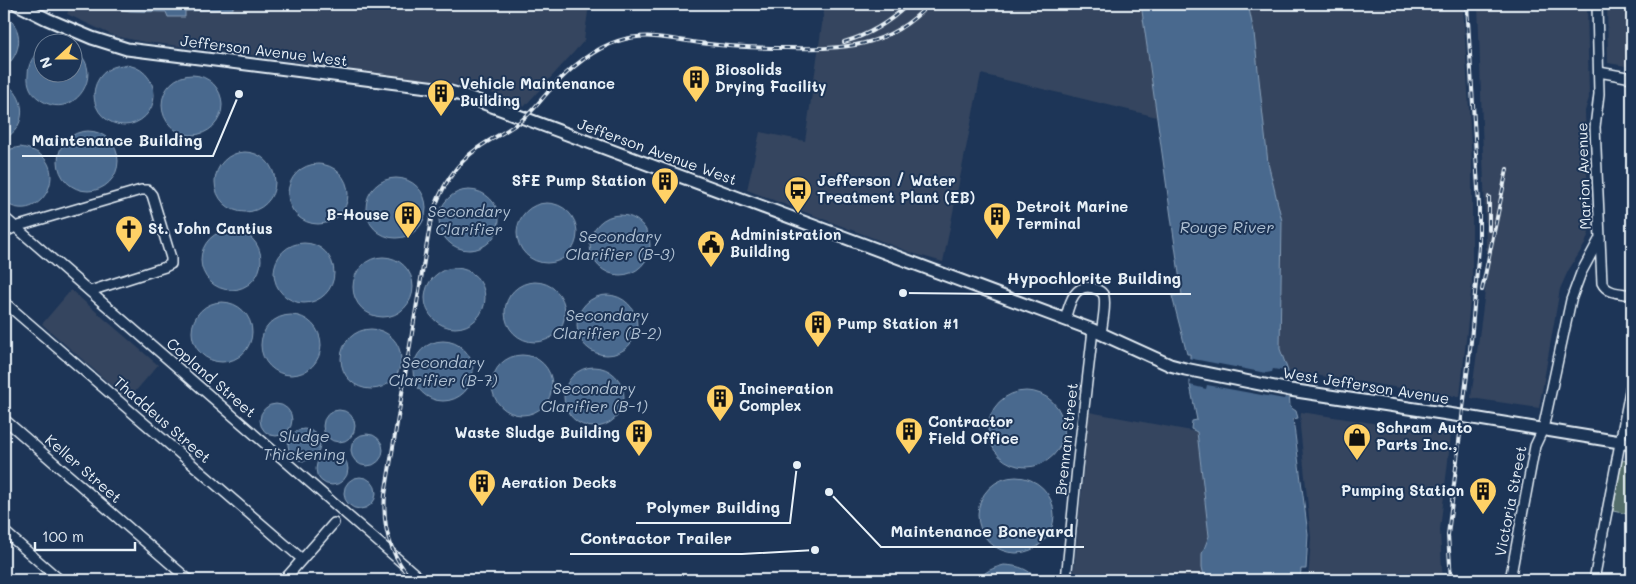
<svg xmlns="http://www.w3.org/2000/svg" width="1636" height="584" viewBox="0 0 1636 584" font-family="Mali,sans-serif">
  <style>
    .built { fill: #34455f }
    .green { fill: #526d6b; stroke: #9dafb2 }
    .water { fill: #48698e; stroke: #889fb8 }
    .pier { fill: #1d3557 }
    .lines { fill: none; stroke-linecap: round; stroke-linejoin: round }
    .minor-casing { stroke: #e8f1f8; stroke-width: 12 }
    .major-casing { stroke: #e8f1f8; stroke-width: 15 }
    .minor { stroke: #1d3557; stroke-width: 9 }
    .major { stroke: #1d3557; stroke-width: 11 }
    .rail-casing { stroke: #e8f1f8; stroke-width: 4 }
    .rail { stroke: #1d3557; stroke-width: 2; stroke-dasharray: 5.5; stroke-linecap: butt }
    .labels { text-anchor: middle; stroke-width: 4; stroke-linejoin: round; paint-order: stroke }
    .street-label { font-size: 15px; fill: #e8f1f8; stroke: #1d3557 }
    .poi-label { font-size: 15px; font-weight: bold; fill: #e8f1f8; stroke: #1d3557; text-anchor: start }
    .water-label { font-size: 16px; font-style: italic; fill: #b0c1d3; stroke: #1d3557 }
    .leader { fill: none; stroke: #e8f1f8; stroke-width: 2 }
    .callout-dot { fill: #e8f1f8; stroke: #1d3557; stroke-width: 2 }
    .callout-label { font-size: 16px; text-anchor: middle; font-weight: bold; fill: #e8f1f8; stroke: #1d3557; stroke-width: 4; stroke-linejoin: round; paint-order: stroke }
  </style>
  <rect width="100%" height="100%" fill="#1d3557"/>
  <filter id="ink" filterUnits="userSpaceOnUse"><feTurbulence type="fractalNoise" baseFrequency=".02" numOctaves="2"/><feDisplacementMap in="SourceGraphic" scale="10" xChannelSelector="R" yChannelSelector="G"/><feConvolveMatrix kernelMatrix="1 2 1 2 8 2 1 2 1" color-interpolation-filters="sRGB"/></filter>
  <g filter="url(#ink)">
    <!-- built -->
    <g class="built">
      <polygon points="71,4 100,4 102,6 130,11 152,10 185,16 185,11 233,9 233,4 589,4 584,41 524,107 480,88 208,49 144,42 114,36 67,14"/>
      <polygon points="825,4 1141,4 1157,117 981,74 943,262 915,254 747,190 760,132 805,141"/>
      <polygon points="1248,4 1463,4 1472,162 1472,283 1460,397 1288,371 1280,349 1282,221 1268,163"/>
      <polygon points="1478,4 1587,4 1589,98 1585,111 1589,233 1585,244 1568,271 1560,289 1539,408 1471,398 1487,276"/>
      <polygon points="1607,4 1632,4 1632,67 1608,63"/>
      <polygon points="71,290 158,365 128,400 42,324"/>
      <polygon points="1089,412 1197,432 1209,536 1204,547 1202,554 1203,573 1205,580 1073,580"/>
      <polygon points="1301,412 1451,435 1440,530 1442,570 1444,580 1308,580 1311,538 1300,426"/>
    </g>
    <!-- green -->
    <polygon class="green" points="1622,460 1632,462 1632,515 1613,511"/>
    <!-- water -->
    <g class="water">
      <polygon points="100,4 233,4 233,9 185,11 185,17 168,17 166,12 130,11 102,6"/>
      <polygon points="1141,4 1248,4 1254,33 1268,163 1282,221 1280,349 1288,371 1290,407 1296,411 1298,418 1293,419 1308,534 1306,569 1301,569 1300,580 1205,580 1202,567 1202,554 1209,536 1197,432 1191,429 1192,421 1197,420 1190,385 1190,354 1187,354 1172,296 1182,295"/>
      <path d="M4,15C25,28 22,54 4,68Z"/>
      <path d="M42,49V72H72L73,49C109,70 73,126 38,98C31,93 27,84 28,75C28,64 33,55 42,49Z"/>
      <circle cx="124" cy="95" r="30"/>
      <circle cx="192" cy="105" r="30"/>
      <path d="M4,83C27,95 28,127 4,139Z"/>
      <circle cx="88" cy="161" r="30"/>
      <path d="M20,147C78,155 44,230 4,202V153L11,149Z"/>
      <circle cx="245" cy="182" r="30"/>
      <circle cx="318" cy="194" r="30"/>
      <circle cx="396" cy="208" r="30"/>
      <circle cx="469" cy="220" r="30"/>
      <circle cx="547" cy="233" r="30"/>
      <circle cx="620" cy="245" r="30"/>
      <circle cx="231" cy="260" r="30"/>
      <circle cx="304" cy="273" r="30"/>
      <circle cx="383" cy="287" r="30"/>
      <circle cx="455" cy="298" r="30"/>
      <circle cx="535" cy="312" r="30"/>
      <circle cx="607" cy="325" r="30"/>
      <circle cx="222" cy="332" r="30"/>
      <circle cx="291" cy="345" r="30"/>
      <circle cx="371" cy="359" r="30"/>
      <circle cx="443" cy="371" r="30"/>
      <circle cx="522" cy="385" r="30"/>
      <circle cx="594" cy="397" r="30"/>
      <circle cx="1026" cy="429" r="38"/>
      <circle cx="276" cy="420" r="16"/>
      <circle cx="339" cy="426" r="16"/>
      <circle cx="304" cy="445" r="16"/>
      <circle cx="367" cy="450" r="16"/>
      <circle cx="332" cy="469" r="16"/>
      <circle cx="360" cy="493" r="16"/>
      <circle cx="1016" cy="515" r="38"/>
      <path d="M1004,565C1021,566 1027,569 1039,580H978C985,571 993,568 1004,565Z"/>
    </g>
    <!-- pier -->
    <polygon class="pier" points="1188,358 1266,373 1272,372 1273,369 1285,371 1285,373 1290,374 1289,378 1291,379 1293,399 1285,397 1284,399 1207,385 1206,389 1190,385 1191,381 1188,380"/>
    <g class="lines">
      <!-- minor casing -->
      <g class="minor-casing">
        <g id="minor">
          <polyline points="1599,72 1632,78"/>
          <polyline points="4,217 422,580"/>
          <polyline points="4,233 15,227 141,190 148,190 152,195 171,258 171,264 165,267 90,291"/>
          <path d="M1600,238L1602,283C1607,294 1622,293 1632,295"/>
          <polyline points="4,302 302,559"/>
          <path d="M1065,320C1069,306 1073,283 1093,288C1096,289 1101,291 1103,294C1107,301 1102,325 1101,334"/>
          <polyline points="4,419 189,580"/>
          <polyline points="4,531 60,580"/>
          <polyline points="284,580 334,523"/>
          <polyline points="1066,580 1077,468 1093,330"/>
          <polyline points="1510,580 1535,446 1543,429 1571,300 1581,273 1600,238 1595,127 1599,94 1597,4"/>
          <polyline points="1594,580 1632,380"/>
        </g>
      </g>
      <!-- major casing -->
      <g class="major-casing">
        <polyline id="major" points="17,4 47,19 92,38 127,49 436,88 465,96 1093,330 1170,365 1185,369 1290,390 1461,416 1632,444"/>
      </g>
      <!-- minor -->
      <use href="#minor" class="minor"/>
      <!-- major -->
      <use href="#major" class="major"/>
      <!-- rail casing -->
      <g class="rail-casing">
        <g id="rail">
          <path d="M844,42C869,35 890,22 908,4"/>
          <polyline points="1489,197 1489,230"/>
          <polyline points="1482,290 1507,169"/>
          <path d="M412,580C391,556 382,527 385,495L431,219C439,192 454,165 478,148C492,138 508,131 522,120C532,112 540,101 548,92C567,71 590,50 618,41C646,32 671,39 700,43C729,47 758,48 787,48C843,49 888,49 929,4"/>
          <polyline points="1451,580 1448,535 1471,341 1479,247 1479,205 1467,4"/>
        </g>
      </g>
      <!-- rail -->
      <use href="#rail" class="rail"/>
    </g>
  </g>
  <!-- icons -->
  <defs>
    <g id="building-pin" transform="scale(1.4375)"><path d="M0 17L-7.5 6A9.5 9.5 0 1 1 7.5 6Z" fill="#ffd166" stroke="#1d3557"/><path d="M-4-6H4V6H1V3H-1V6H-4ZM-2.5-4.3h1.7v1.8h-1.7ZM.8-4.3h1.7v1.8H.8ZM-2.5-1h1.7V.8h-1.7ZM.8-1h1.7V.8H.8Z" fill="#111"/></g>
    <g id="bus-pin" transform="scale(1.4375)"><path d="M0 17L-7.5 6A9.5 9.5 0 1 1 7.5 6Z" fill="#ffd166" stroke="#1d3557"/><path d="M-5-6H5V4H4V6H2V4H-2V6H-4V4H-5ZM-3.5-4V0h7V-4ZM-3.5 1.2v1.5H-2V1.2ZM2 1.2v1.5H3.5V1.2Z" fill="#111"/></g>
    <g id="church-pin" transform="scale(1.4375)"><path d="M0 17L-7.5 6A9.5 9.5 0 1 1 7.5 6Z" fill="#ffd166" stroke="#1d3557"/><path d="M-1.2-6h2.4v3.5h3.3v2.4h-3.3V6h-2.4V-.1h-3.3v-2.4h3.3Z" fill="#111"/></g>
    <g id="civic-pin" transform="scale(1.4375)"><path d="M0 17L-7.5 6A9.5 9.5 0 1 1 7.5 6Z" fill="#ffd166" stroke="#1d3557"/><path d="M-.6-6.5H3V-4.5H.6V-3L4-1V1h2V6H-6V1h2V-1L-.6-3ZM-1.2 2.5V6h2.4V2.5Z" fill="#111"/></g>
    <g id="shop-pin" transform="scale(1.4375)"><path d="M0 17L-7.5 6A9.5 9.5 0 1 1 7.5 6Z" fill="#ffd166" stroke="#1d3557"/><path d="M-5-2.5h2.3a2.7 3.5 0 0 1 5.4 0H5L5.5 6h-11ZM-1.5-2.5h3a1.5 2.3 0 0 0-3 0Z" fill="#111"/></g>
  </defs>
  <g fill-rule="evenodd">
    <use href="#building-pin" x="696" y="79"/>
    <use href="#building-pin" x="441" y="93"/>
    <use href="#building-pin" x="665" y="181"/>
    <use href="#bus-pin" x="798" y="190"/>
    <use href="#building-pin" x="408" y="215"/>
    <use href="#building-pin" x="997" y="216"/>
    <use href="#church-pin" x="129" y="229"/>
    <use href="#civic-pin" x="711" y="244"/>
    <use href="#building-pin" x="818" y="324"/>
    <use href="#building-pin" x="720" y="398"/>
    <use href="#building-pin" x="909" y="431"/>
    <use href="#building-pin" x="639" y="433"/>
    <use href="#shop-pin" x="1357" y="437"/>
    <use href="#building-pin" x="482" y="483"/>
    <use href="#building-pin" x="1483" y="491"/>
  </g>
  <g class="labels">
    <!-- street labels -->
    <g class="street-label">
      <text transform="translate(264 51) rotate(7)" y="5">Jefferson Avenue West</text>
      <text transform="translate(657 152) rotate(20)" y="5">Jefferson Avenue West</text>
      <text transform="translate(1584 176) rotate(-92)" y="5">Marion Avenue</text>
      <text transform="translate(211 378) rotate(41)" y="5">Copland Street</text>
      <text transform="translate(1366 386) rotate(9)" y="5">West Jefferson Avenue</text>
      <text transform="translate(162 420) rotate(41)" y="5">Thaddeus Street</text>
      <text transform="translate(1067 439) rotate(-84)" y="5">Brennan Street</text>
      <text transform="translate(83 469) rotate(41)" y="5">Keller Street</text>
      <text transform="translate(1511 501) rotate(-79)" y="5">Victoria Street</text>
    </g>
    <!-- poi labels -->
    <g class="poi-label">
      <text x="715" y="75">Biosolids<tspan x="715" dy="17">Drying Facility</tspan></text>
      <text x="460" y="89">Vehicle Maintenance<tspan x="460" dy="17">Building</tspan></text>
      <text x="646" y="186" text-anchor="end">SFE Pump Station</text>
      <text x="817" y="186">Jefferson / Water<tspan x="817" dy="17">Treatment Plant (EB)</tspan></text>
      <text x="1016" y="212">Detroit Marine<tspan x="1016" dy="17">Terminal</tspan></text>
      <text x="389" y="220" text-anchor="end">B-House</text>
      <text x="148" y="234">St. John Cantius</text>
      <text x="730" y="240">Administration<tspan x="730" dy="17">Building</tspan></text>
      <text x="837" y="329">Pump Station #1</text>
      <text x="739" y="394">Incineration<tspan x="739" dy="17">Complex</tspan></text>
      <text x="928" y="427">Contractor<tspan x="928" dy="17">Field Office</tspan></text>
      <text x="1376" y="433">Schram Auto<tspan x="1376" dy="17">Parts Inc.,</tspan></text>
      <text x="620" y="438" text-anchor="end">Waste Sludge Building</text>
      <text x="501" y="488">Aeration Decks</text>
      <text x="1464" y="496" text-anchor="end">Pumping Station</text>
    </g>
    <!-- water labels -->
    <g class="water-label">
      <text x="469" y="217">Secondary<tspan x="469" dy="18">Clarifier</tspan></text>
      <text x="1227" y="233">Rouge River</text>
      <text x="620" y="242">Secondary<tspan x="620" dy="18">Clarifier (B-3)</tspan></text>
      <text x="607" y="321">Secondary<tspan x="607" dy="18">Clarifier (B-2)</tspan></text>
      <text x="443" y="368">Secondary<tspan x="443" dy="18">Clarifier (B-7)</tspan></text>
      <text x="594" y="394">Secondary<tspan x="594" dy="18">Clarifier (B-1)</tspan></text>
      <text x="304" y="442">Sludge<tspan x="304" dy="18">Thickening</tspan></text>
    </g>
  </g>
  <!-- callouts -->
  <path class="leader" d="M239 94L213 156H22M903 293L997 294H1191M797 465L790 523H636M829 492L881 547H1084M815 550L742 554H570"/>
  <g class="callout-dot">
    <circle cx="239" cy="94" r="5"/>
    <circle cx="903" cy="293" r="5"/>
    <circle cx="797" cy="465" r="5"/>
    <circle cx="829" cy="492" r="5"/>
    <circle cx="815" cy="550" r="5"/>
  </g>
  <g class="callout-label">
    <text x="117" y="146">Maintenance Building</text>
    <text x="1094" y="284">Hypochlorite Building</text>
    <text x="713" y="513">Polymer Building</text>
    <text x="982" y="537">Maintenance Boneyard</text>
    <text x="656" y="544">Contractor Trailer</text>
  </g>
  <!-- margin -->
  <rect width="1636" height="584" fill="none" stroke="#1d3557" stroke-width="20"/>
  <rect x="10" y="10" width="1616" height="564" fill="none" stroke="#e8f1f8" stroke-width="2" filter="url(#ink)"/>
  <!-- north arrow -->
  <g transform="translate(58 58) rotate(249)"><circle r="24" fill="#1d3557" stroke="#6e8097"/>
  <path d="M0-4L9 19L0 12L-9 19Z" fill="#ffd166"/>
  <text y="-8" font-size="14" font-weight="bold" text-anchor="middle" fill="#e8f1f8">N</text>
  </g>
  <!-- scale -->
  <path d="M35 542v8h100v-8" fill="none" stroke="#e8f1f8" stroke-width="2.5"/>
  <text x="42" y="542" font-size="15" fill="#e8f1f8" stroke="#1d3557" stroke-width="4" paint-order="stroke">100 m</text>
</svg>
